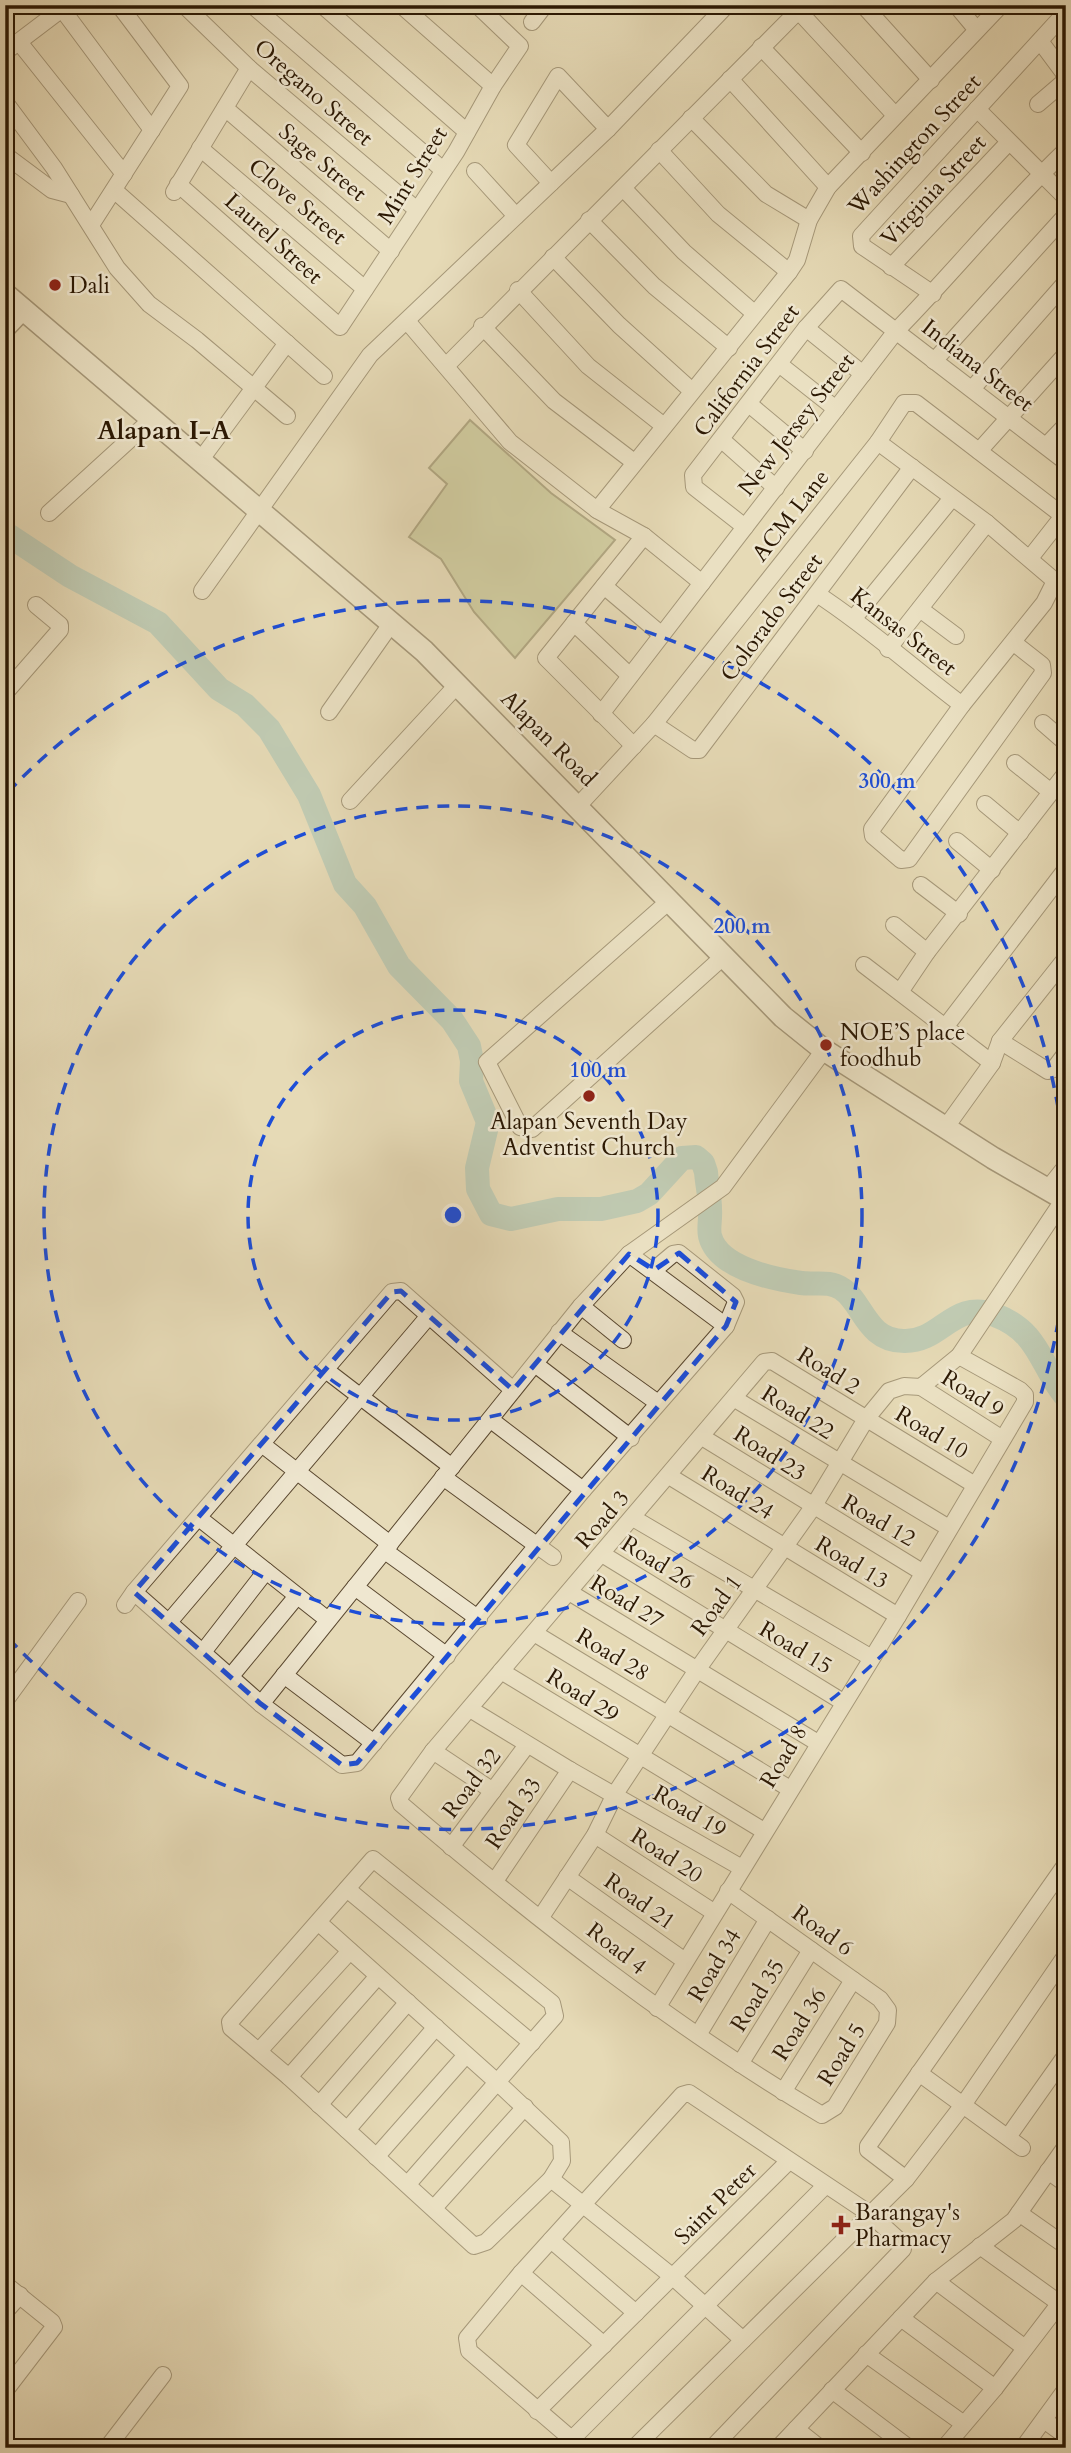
<svg xmlns="http://www.w3.org/2000/svg" width="1071" height="2453" viewBox="0 0 1071 2453" font-family="Cardo,serif">
  <style>
    .green { fill: #bbbe8a; stroke: #736b46; stroke-width: 2 }
    .lines { fill: none; stroke-linecap: round; stroke-linejoin: round }
    .river { stroke: #96bab2; stroke-width: 24 }
    .minor-casing { stroke: #5a4830; stroke-width: 18 }
    .tertiary-casing { stroke: #5a4830; stroke-width: 24 }
    .minor { stroke: #efe7d0; stroke-width: 16 }
    .tertiary { stroke: #efe7d0; stroke-width: 21 }
    .marked { fill: none; stroke: #1d4ed8; stroke-width: 5; stroke-dasharray: 14 9; stroke-linejoin: round }
    .ring { fill: none; stroke: #1d4ed8; stroke-width: 3.5; stroke-dasharray: 12 9 }
    .poi-dot { fill: #8f2418; stroke: #efe7d0; stroke-width: 2.5 }
    .labels { text-anchor: middle; stroke-width: 5; stroke-linejoin: round; paint-order: stroke }
    .street-label { font-size: 23px; fill: #2b1803; stroke: #efe7d0 }
    .poi-label { font-size: 23px; fill: #2b1803; stroke: #efe7d0; text-anchor: start }
    .quarter-label { font-size: 26px; font-weight: bold; fill: #2b1803; stroke: #efe7d0 }
    .centre { fill: #1d4ed8; stroke: #efe7d0; stroke-width: 3.5 }
    .ring-label { font-size: 21px; text-anchor: middle; font-weight: bold; fill: #1d4ed8; stroke: #efe7d0; stroke-width: 5; stroke-linejoin: round; paint-order: stroke }
  </style>
  <rect width="100%" height="100%" fill="#e6dab7"/>
  <filter id="stains"><feTurbulence type="fractalNoise" baseFrequency=".00286" numOctaves="4"/><feColorMatrix values="0 0 0 0 .2 0 0 0 0 .09 0 0 0 0 .02 0 0 0 .5 -.17"/></filter>
  <radialGradient id="worn" r=".72"><stop offset=".6" stop-color="#630" stop-opacity="0"/><stop offset="1" stop-color="#630" stop-opacity=".3"/></radialGradient>
  <!-- green -->
  <polygon class="green" points="470,420 551,493 615,540 515,658 474,612 441,559 409,537 447,484 429,468"/>
  <g class="lines">
    <!-- river -->
    <path class="river" d="M5,533L70,576L158,623L219,689L245,705L269,729L309,795L345,884L365,906L399,966L452,1020L469,1046L472,1061L471,1081L488,1122L477,1168L478,1189L491,1214L511,1219L558,1209H601L637,1201L649,1194L682,1158L696,1157L703,1163L706,1172C707,1185 710,1197 710,1209C711,1218 708,1228 710,1236C718,1268 773,1279 801,1283C815,1285 829,1280 842,1289C863,1302 866,1341 904,1341C942,1342 953,1299 995,1315C1040,1332 1040,1366 1066,1397"/>
    <!-- minor casing -->
    <g class="minor-casing">
      <g id="minor">
        <polyline points="184,5 249,68 417,210"/>
        <polyline points="252,5 443,170"/>
        <polyline points="322,5 467,132"/>
        <polyline points="401,5 493,86"/>
        <polyline points="793,5 894,114"/>
        <polyline points="863,5 931,80"/>
        <polyline points="956,5 976,29"/>
        <polyline points="62,9 152,130"/>
        <polyline points="532,22 545,5"/>
        <polyline points="1040,41 1066,76"/>
        <polyline points="19,42 124,174"/>
        <polyline points="761,47 862,153"/>
        <polyline points="5,52 67,5"/>
        <polyline points="730,79 828,187"/>
        <polyline points="5,102 54,168 117,268 149,304 197,340 287,416"/>
        <polyline points="1038,104 1066,80"/>
        <polyline points="225,108 391,251"/>
        <polyline points="977,109 1066,198"/>
        <polyline points="691,118 766,194 809,220"/>
        <polyline points="200,148 365,289"/>
        <polyline points="659,150 718,214 789,272"/>
        <polyline points="5,155 52,190 71,195"/>
        <polyline points="475,171 516,216"/>
        <polyline points="551,183 516,145 558,76 608,129"/>
        <polyline points="178,184 340,327 456,152 493,86 520,46 477,5"/>
        <polyline points="623,188 684,252 754,313"/>
        <polyline points="114,190 324,376"/>
        <polyline points="174,192 249,68"/>
        <polyline points="589,220 654,286 729,348"/>
        <polyline points="91,225 180,86 119,5"/>
        <polyline points="553,257 619,325 692,391"/>
        <polyline points="891,267 1008,143"/>
        <polyline points="518,290 588,366 664,426"/>
        <polyline points="933,294 862,246 861,236 1066,12"/>
        <polyline points="407,321 510,442 597,510 789,272 797,260 809,220 828,187 1001,5"/>
        <polyline points="482,326 554,401 634,462"/>
        <polyline points="806,328 863,374"/>
        <polyline points="934,361 1066,215"/>
        <polyline points="779,364 836,409"/>
        <polyline points="446,366 804,5"/>
        <polyline points="972,389 1066,282"/>
        <polyline points="749,404 805,451"/>
        <polyline points="722,440 776,488"/>
        <polyline points="878,442 987,523 1055,581 1044,603 962,705 872,829 873,836 901,860 909,859 1043,673 1042,665 1014,643"/>
        <polyline points="1046,446 1066,425"/>
        <polyline points="979,451 1066,354"/>
        <polyline points="199,462 287,343"/>
        <polyline points="597,510 644,536 702,583"/>
        <polyline points="49,513 151,420"/>
        <polyline points="745,527 694,487 693,475 806,328 841,289 1066,462"/>
        <polyline points="1030,558 1063,516"/>
        <polyline points="604,586 662,635"/>
        <polyline points="202,591 370,355 608,129 727,5"/>
        <path d="M817,594C868,627 913,668 962,705"/>
        <polyline points="920,609 956,636"/>
        <polyline points="854,618 952,498"/>
        <polyline points="574,623 629,675"/>
        <polyline points="888,649 987,523"/>
        <polyline points="5,693 60,630 60,625 36,605"/>
        <polyline points="329,712 391,624"/>
        <path d="M601,714L896,331C954,272 1006,207 1066,150"/>
        <polyline points="1043,723 1066,743"/>
        <polyline points="654,724 693,750 699,750 912,467"/>
        <polyline points="634,746 546,658 644,536"/>
        <polyline points="1015,763 1051,792"/>
        <polyline points="350,801 458,684"/>
        <polyline points="985,804 1020,833"/>
        <polyline points="578,806 654,724 878,442 904,403 916,403 1066,518"/>
        <polyline points="957,841 992,870"/>
        <polyline points="921,885 959,914"/>
        <polyline points="668,902 487,1062 520,1127 532,1129 723,957"/>
        <polyline points="894,925 927,952"/>
        <polyline points="864,965 992,1063"/>
        <polyline points="900,992 927,952 1066,773"/>
        <polyline points="946,1026 1066,869"/>
        <polyline points="1000,1041 1048,1071 1054,1069 1066,1053"/>
        <polyline points="946,1127 992,1063 1000,1041 1066,958"/>
        <polyline points="1047,1190 1066,1166"/>
        <polyline points="654,1270 673,1254 679,1253 733,1296 736,1302 726,1326"/>
        <polyline points="581,1306 623,1340"/>
        <polyline points="559,1332 658,1403"/>
        <polyline points="535,1364 631,1438"/>
        <polyline points="327,1371 452,1467"/>
        <polyline points="921,1387 1001,1438"/>
        <polyline points="735,1399 949,1528"/>
        <polyline points="491,1420 583,1490"/>
        <polyline points="702,1437 922,1572"/>
        <polyline points="263,1445 390,1544"/>
        <polyline points="669,1476 898,1616"/>
        <polyline points="443,1477 553,1557"/>
        <polyline points="199,1518 328,1620"/>
        <polyline points="633,1518 870,1657"/>
        <polyline points="385,1551 479,1619"/>
        <polyline points="602,1554 843,1702"/>
        <polyline points="355,1587 447,1656"/>
        <polyline points="134,1592 392,1292 401,1291 513,1390"/>
        <polyline points="569,1592 818,1743"/>
        <polyline points="125,1605 134,1592 261,1704 342,1765 357,1763 583,1490 726,1326 629,1254"/>
        <polyline points="169,1622 428,1317"/>
        <polyline points="534,1633 790,1789"/>
        <polyline points="203,1652 266,1571"/>
        <polyline points="501,1671 764,1831"/>
        <polyline points="284,1675 374,1743"/>
        <polyline points="231,1676 297,1596"/>
        <polyline points="5,1701 78,1601"/>
        <polyline points="261,1704 581,1306 629,1254 723,1187 824,1050"/>
        <polyline points="470,1709 570,1770 742,1868"/>
        <polyline points="433,1751 493,1791"/>
        <polyline points="595,1835 715,1913"/>
        <polyline points="451,1847 527,1745"/>
        <polyline points="567,1877 685,1961"/>
        <polyline points="495,1881 570,1770"/>
        <polyline points="347,1889 532,2043"/>
        <path d="M728,1891L880,1999L888,2010L887,2023L835,2107L822,2115C672,2026 533,1917 401,1804L399,1798L433,1751L764,1362L772,1361L975,1485"/>
        <polyline points="541,1917 595,1835 615,1794 697,1670 813,1507 866,1419 889,1391 904,1386 921,1387 959,1356 1064,1199"/>
        <polyline points="318,1922 497,2082 561,2142 562,2161 551,2179 486,2242 474,2246 289,2077 231,2028 230,2022 373,1859 552,2003 555,2016 407,2185"/>
        <polyline points="657,2008 898,1616 1025,1402 1025,1395 1020,1390 959,1356"/>
        <polyline points="698,2035 768,1919"/>
        <polyline points="259,2051 350,1951"/>
        <polyline points="740,2064 811,1950"/>
        <polyline points="919,2073 1022,2148"/>
        <polyline points="289,2077 378,1976"/>
        <polyline points="783,2092 853,1980"/>
        <polyline points="319,2105 408,2002"/>
        <polyline points="347,2130 436,2027"/>
        <polyline points="1008,2137 1066,2055"/>
        <polyline points="376,2157 466,2055"/>
        <polyline points="1048,2171 1066,2184"/>
        <polyline points="551,2179 673,2277 743,2340"/>
        <polyline points="906,2179 868,2150 868,2146 1066,1864"/>
        <polyline points="434,2208 525,2107"/>
        <polyline points="1019,2213 1066,2246"/>
        <polyline points="551,2240 636,2313"/>
        <polyline points="980,2246 1066,2308"/>
        <polyline points="521,2273 604,2345"/>
        <polyline points="936,2281 1025,2348"/>
        <polyline points="5,2284 52,2322 54,2327 5,2391"/>
        <polyline points="5,2312 20,2295"/>
        <polyline points="901,2318 995,2388"/>
        <polyline points="866,2354 964,2424"/>
        <polyline points="832,2390 909,2448"/>
        <polyline points="537,2411 789,2161"/>
        <polyline points="1044,2420 1066,2436"/>
        <polyline points="796,2429 820,2448"/>
        <polyline points="572,2439 825,2186"/>
        <polyline points="107,2448 163,2375"/>
        <polyline points="582,2448 469,2351 467,2338 521,2273 682,2095 689,2093 870,2214 903,2244 903,2249 712,2448"/>
        <polyline points="634,2448 906,2179 963,2105 1066,1955"/>
        <polyline points="778,2448 936,2281 1014,2220 1066,2146"/>
        <polyline points="944,2448 995,2388 1066,2295"/>
        <polyline points="1023,2448 1066,2389"/>
      </g>
    </g>
    <!-- tertiary casing -->
    <g class="tertiary-casing">
      <g id="tertiary">
        <polyline points="5,294 424,651 783,1017 824,1050 993,1158 1066,1200"/>
        <polyline points="5,327 22,309"/>
      </g>
    </g>
    <!-- minor -->
    <use href="#minor" class="minor"/>
    <!-- tertiary -->
    <use href="#tertiary" class="tertiary"/>
  </g>
  <!-- marked area -->
  <path d="M0 0H1071V2453H0ZM679,1253L736,1302L726,1326L357,1763L342,1765L261,1704L134,1592L392,1292L401,1291L513,1390L629,1254L654,1270Z" fill="#e6dab7" fill-opacity=".55" fill-rule="evenodd"/>
  <path class="marked" d="M679,1253L736,1302L726,1326L357,1763L342,1765L261,1704L134,1592L392,1292L401,1291L513,1390L629,1254L654,1270Z"/>
  <!-- distance rings -->
  <g class="ring">
    <circle cx="453" cy="1215" r="205"/>
    <circle cx="453" cy="1215" r="409"/>
    <path d="M1066 1258A614 614 0 0 1 8 1638M8 792A614 614 0 0 1 1066 1172"/>
  </g>
  <!-- markers -->
  <g class="poi-dot">
    <circle cx="55" cy="285" r="7"/>
    <circle cx="826" cy="1045" r="7"/>
    <circle cx="589" cy="1096" r="7"/>
    <path d="M837.5 2214.5h7v7h7v7h-7v7h-7v-7h-7v-7h7z"/>
  </g>
  <g class="labels">
    <!-- street labels -->
    <g class="street-label">
      <text transform="translate(314 92) rotate(41)" y="8">Oregano Street</text>
      <text transform="translate(914 144) rotate(-47)" y="8">Washington Street</text>
      <text transform="translate(323 162) rotate(40)" y="8">Sage Street</text>
      <text transform="translate(412 175) rotate(-58)" y="8">Mint Street</text>
      <text transform="translate(933 190) rotate(-47)" y="8">Virginia Street</text>
      <text transform="translate(298 201) rotate(40)" y="8">Clove Street</text>
      <text transform="translate(274 238) rotate(42)" y="8">Laurel Street</text>
      <text transform="translate(978 365) rotate(38)" y="8">Indiana Street</text>
      <text transform="translate(746 370) rotate(-53)" y="8">California Street</text>
      <text transform="translate(796 424) rotate(-52)" y="8">New Jersey Street</text>
      <text transform="translate(790 515) rotate(-52)" y="8">ACM Lane</text>
      <text transform="translate(771 617) rotate(-53)" y="8">Colorado Street</text>
      <text transform="translate(904 631) rotate(38)" y="8">Kansas Street</text>
      <text transform="translate(549 738) rotate(45)" y="8">Alapan Road</text>
      <text transform="translate(829 1370) rotate(32)" y="8">Road 2</text>
      <text transform="translate(973 1393) rotate(32)" y="8">Road 9</text>
      <text transform="translate(798 1412) rotate(32)" y="8">Road 22</text>
      <text transform="translate(932 1432) rotate(31)" y="8">Road 10</text>
      <text transform="translate(770 1453) rotate(33)" y="8">Road 23</text>
      <text transform="translate(738 1492) rotate(32)" y="8">Road 24</text>
      <text transform="translate(602 1519) rotate(-49)" y="8">Road 3</text>
      <text transform="translate(879 1520) rotate(30)" y="8">Road 12</text>
      <text transform="translate(658 1562) rotate(32)" y="8">Road 26</text>
      <text transform="translate(852 1562) rotate(31)" y="8">Road 13</text>
      <text transform="translate(627 1601) rotate(31)" y="8">Road 27</text>
      <text transform="translate(716 1605) rotate(-54)" y="8">Road 1</text>
      <text transform="translate(796 1647) rotate(31)" y="8">Road 15</text>
      <text transform="translate(613 1654) rotate(31)" y="8">Road 28</text>
      <text transform="translate(583 1695) rotate(32)" y="8">Road 29</text>
      <text transform="translate(783 1756) rotate(-59)" y="8">Road 8</text>
      <text transform="translate(471 1783) rotate(-53)" y="8">Road 32</text>
      <text transform="translate(690 1811) rotate(30)" y="8">Road 19</text>
      <text transform="translate(513 1813) rotate(-56)" y="8">Road 33</text>
      <text transform="translate(667 1855) rotate(33)" y="8">Road 20</text>
      <text transform="translate(640 1901) rotate(35)" y="8">Road 21</text>
      <text transform="translate(823 1930) rotate(36)" y="8">Road 6</text>
      <text transform="translate(617 1948) rotate(38)" y="8">Road 4</text>
      <text transform="translate(714 1965) rotate(-59)" y="8">Road 34</text>
      <text transform="translate(757 1995) rotate(-58)" y="8">Road 35</text>
      <text transform="translate(799 2024) rotate(-58)" y="8">Road 36</text>
      <text transform="translate(841 2054) rotate(-58)" y="8">Road 5</text>
      <text transform="translate(715 2203) rotate(-45)" y="8">Saint Peter</text>
    </g>
    <!-- poi labels -->
    <g class="poi-label">
      <text x="69" y="293">Dali</text>
      <text x="840" y="1040">NOE’S place<tspan x="840" dy="26">foodhub</tspan></text>
      <text x="589" y="1129" text-anchor="middle">Alapan Seventh Day<tspan x="589" dy="26">Adventist Church</tspan></text>
      <text x="855" y="2220">Barangay's<tspan x="855" dy="26">Pharmacy</tspan></text>
    </g>
    <!-- quarter labels -->
    <g class="quarter-label">
      <text x="164" y="439">Alapan I-A</text>
    </g>
  </g>
  <circle cx="453" cy="1215" r="10" class="centre"/>
  <g class="ring-label">
    <text x="887" y="788">300 m</text>
    <text x="742" y="933">200 m</text>
    <text x="598" y="1077">100 m</text>
  </g>
  <!-- margin -->
  <rect width="1071" height="2453" fill="none" stroke="#e6dab7" stroke-width="28"/>
  <rect x="7" y="7" width="1057" height="2439" fill="none" stroke="#2b1803" stroke-width="3.5"/>
  <rect x="14" y="14" width="1043" height="2425" fill="none" stroke="#2b1803" stroke-width="2"/>
  <rect width="100%" height="100%" filter="url(#stains)"/>
  <rect width="100%" height="100%" fill="url(#worn)"/>
</svg>
